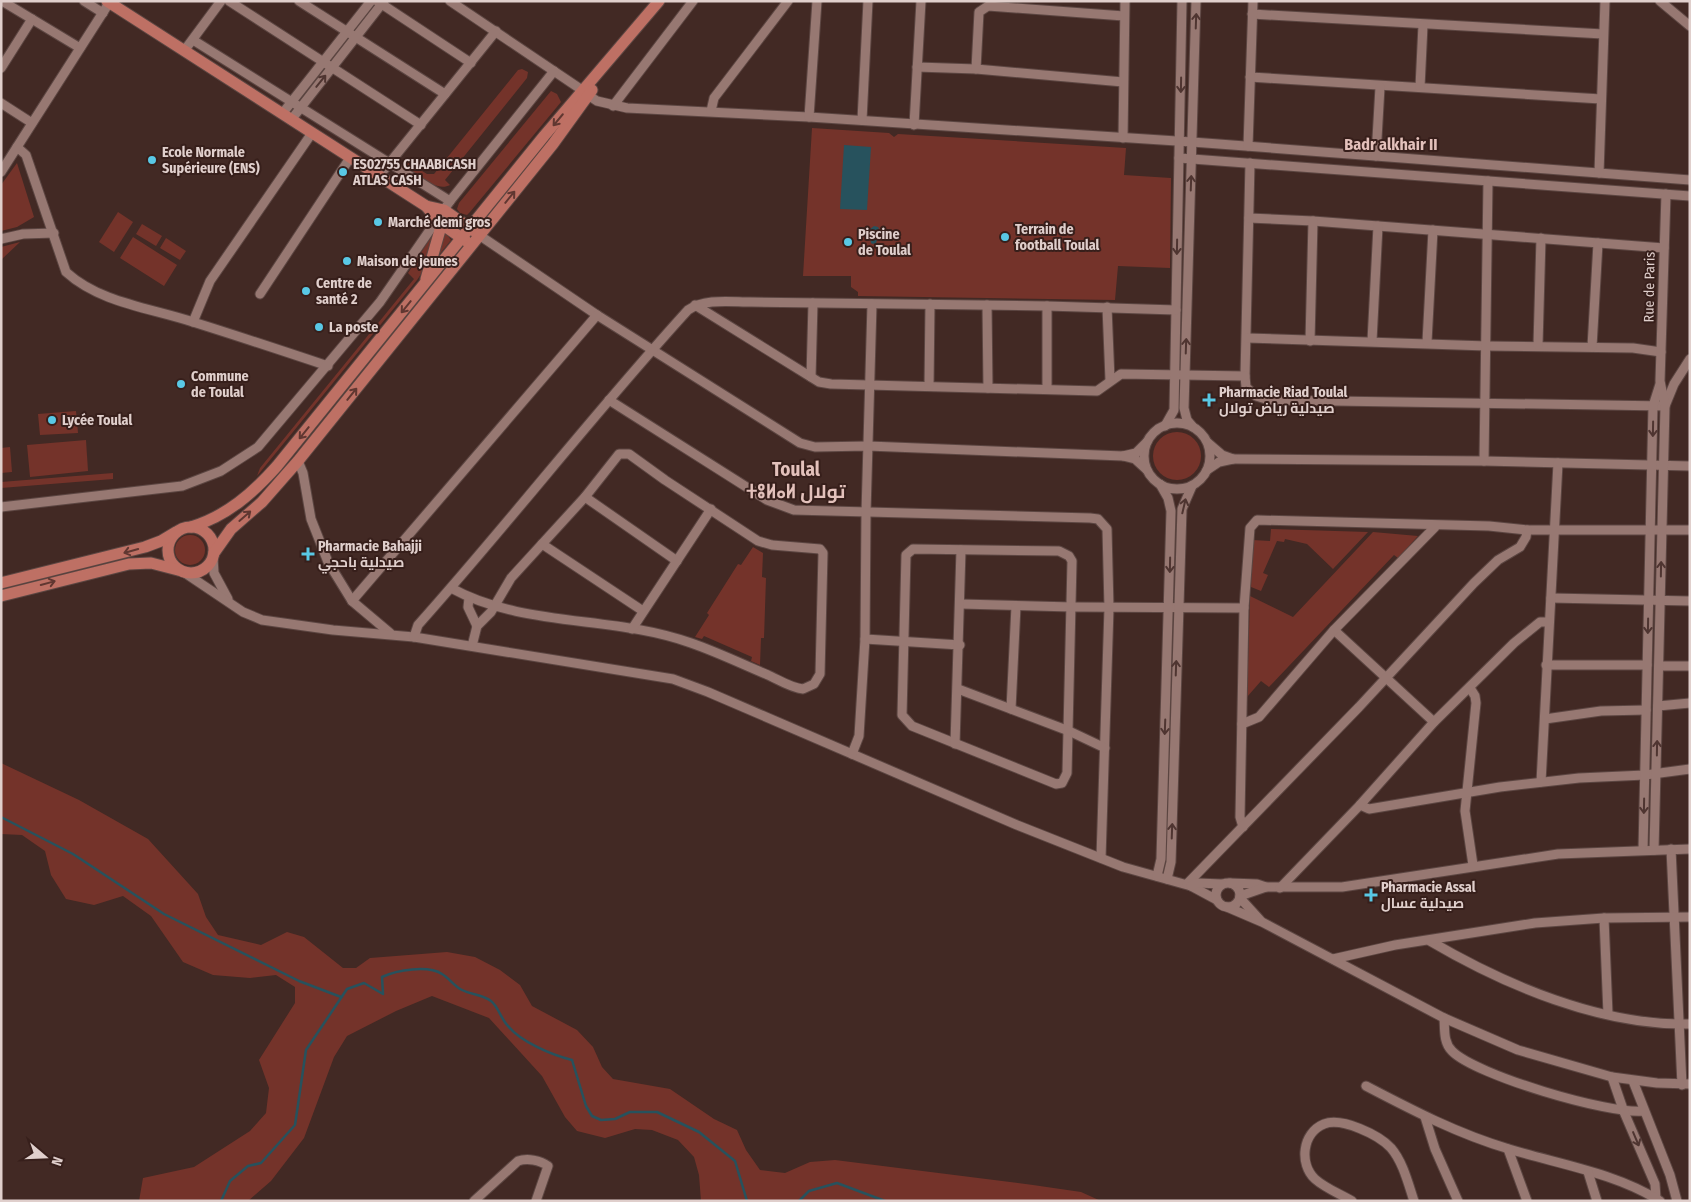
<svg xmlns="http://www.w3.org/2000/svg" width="1691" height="1202" viewBox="0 0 1691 1202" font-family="'Fira Sans Condensed',Cairo,'Noto Sans Tifinagh',sans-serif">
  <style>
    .green { fill: #74332a }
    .water { fill: #27525d }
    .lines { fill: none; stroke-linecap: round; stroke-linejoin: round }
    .stream { stroke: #27525d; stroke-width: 2.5 }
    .minor-casing { stroke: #5c4642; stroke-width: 11 }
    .major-casing { stroke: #5c4642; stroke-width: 13 }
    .minor { stroke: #977872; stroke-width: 9 }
    .major { stroke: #be7064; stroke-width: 11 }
    .oneway { stroke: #4f3531 }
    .oneway2 { stroke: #603731 }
    .poi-dot { fill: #59c8e5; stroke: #371f1b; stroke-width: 2 }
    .labels { text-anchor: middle; stroke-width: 4; stroke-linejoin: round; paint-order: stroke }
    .poi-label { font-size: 14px; font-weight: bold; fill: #e0cfcc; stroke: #371f1b; text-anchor: start }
    .street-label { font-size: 14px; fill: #e0cfcc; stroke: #371f1b }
    .quarter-label { font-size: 16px; font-weight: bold; fill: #e3c1bb; stroke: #371f1b }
    .district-label { font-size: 19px; font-weight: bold; fill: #e3c1bb; stroke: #371f1b }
  </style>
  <rect width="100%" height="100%" fill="#422924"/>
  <!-- green -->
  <g class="green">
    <path d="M522,69L528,72L527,78L445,180L450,185C436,193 415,172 404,165L406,161L427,174H434L518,70Z"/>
    <polygon points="551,91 557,94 561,102 470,212 467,215 460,213 457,209 459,203"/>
    <polygon points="812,128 889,133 894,137 898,134 1126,148 1124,175 1171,178 1170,268 1118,266 1115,300 858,296 858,292 851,287 851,276 803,276"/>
    <polygon points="17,163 34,217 17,227 1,231 1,185"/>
    <polygon points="118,212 133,222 114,252 99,242"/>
    <polygon points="142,224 162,236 156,246 136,234"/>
    <polygon points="435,231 423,271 417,280 257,476 260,468 414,279 408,273"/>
    <polygon points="444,231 451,240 435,260"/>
    <polygon points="133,237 177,265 164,286 120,258"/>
    <polygon points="166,238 186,251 180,260 160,248"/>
    <polygon points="20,242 1,260 1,247"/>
    <polygon points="76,411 78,433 40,435 38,414"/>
    <circle cx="1177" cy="456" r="24"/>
    <polygon points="86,440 88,471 30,477 27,445"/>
    <polygon points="10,447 12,472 1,473 1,448"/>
    <polygon points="113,473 113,479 1,488 1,482"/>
    <polygon points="1271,529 1368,532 1333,569 1307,544 1285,539 1284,542 1277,541 1263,573 1268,575 1261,591 1251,587 1252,540 1270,541"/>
    <polygon points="1373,532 1418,536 1398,558 1394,555 1269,687 1261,681 1247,697 1250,596 1293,617"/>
    <circle cx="190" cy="550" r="15"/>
    <polygon points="753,547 763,553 762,577 766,578 764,638 761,638 760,665 751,661 752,657 704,636 702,639 695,637 709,615 707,613 738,564 741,565"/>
    <polygon points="1,763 79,800 148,839 198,894 206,917 218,935 261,945 287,932 304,937 343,968 356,968 370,958 447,952 475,957 500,970 520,985 532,1006 577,1030 593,1047 602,1067 613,1079 670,1089 714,1119 737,1130 746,1150 760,1170 785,1173 810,1162 835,1160 1033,1185 1081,1192 1101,1201 701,1201 699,1175 694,1157 678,1140 652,1130 635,1129 605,1138 577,1131 565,1117 542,1076 489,1018 432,996 396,1011 347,1036 334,1057 304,1138 271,1181 248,1201 139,1201 143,1178 194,1167 250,1131 266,1113 269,1088 259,1060 295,1003 295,987 276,975 250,978 213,975 183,962 151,916 123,896 94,905 66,899 51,875 45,851 22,835 1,834"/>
  </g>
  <!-- water -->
  <g class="water">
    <polygon points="844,145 871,147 867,210 840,209"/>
    <polygon points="874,226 878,227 880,231 876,243 873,244 871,243 869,230"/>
  </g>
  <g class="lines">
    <!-- stream -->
    <g class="stream">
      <polyline points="1,817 73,854 164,914 299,981 341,997"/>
      <path d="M221,1201L230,1181L248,1166L261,1163L295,1125L306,1050L347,989L364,983L383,994L382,977C397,970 428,965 442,974C449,978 454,986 462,990C472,995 482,994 491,1001C498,1006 501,1019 508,1026C521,1042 552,1055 572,1060L586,1106L592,1116L601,1120L615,1119L630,1112H657L699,1132L735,1161L747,1201"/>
      <polyline points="799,1201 809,1191 837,1183 885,1201"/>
    </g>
    <!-- minor casing -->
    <g class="minor-casing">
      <g id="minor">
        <polyline points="2,1 80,48"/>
        <polyline points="84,1 103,13"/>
        <polyline points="229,1 421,125"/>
        <polyline points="299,1 445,94"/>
        <polyline points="377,1 471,63"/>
        <polyline points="450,1 582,90"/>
        <polyline points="1660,1 1690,26"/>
        <polyline points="1252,14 1603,34"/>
        <polyline points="193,40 450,201"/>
        <polyline points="184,51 221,1"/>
        <polyline points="917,67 976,69 1123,82"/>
        <polyline points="1,68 32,19"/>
        <polyline points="976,69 979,12 988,6 1124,16"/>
        <polyline points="1250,77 1601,99"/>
        <polyline points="1420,87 1423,25"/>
        <polyline points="588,95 597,101 627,108 809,117 1192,142 1690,180"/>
        <polyline points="1,103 32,123"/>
        <polyline points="613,106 693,1"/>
        <polyline points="711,111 714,98 788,1"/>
        <polyline points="282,114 371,1"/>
        <polyline points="809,117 817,1"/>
        <polyline points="291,120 384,1"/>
        <polyline points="862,120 868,1"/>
        <polyline points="914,125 921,1"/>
        <polyline points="1123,138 1125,1"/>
        <polyline points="1248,146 1253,1"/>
        <path d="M17,147L26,155L66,272C100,303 151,308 193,322C238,336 283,351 328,366"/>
        <polyline points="1376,156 1380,87"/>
        <polyline points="1179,158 1690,196"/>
        <polyline points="1250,163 1245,376 1246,387 1256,396 1269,400 1665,406 1674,384 1690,359"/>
        <polyline points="1,172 109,3"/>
        <polyline points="1599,173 1605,1"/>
        <polyline points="379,176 496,31"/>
        <polyline points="1249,218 1313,221 1664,248"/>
        <polyline points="479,235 597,315 800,443 815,447 868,446 1123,456"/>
        <polyline points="1,239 23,234 54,233"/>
        <polyline points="260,294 350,158"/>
        <polyline points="695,305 819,382 831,384 1097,391 1121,374 1245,376"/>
        <polyline points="987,305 988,388"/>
        <polyline points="1107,307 1110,380"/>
        <polyline points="193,322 210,281 312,133"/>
        <polyline points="1247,338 1487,346 1633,348 1661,352"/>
        <polyline points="1310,341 1313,221"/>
        <polyline points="1372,341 1378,226"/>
        <polyline points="1427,342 1433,230"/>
        <polyline points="1538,345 1541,238"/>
        <polyline points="1592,347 1598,243"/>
        <polyline points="811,377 813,303"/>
        <polyline points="929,386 930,304"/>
        <polyline points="1047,389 1047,306"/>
        <polyline points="609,400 767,500 794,510 1090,518 1098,519 1107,529 1109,608 1101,858"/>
        <circle cx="1177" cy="456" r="33"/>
        <polyline points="1165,426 1174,410 1182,1"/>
        <polyline points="1193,427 1187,420 1184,408 1196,1"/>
        <polyline points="1147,442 1136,453 1123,456 1135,459 1147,470"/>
        <polyline points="1233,459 1484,461 1690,466"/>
        <polyline points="298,461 303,473 311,519 328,562 352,601 390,633"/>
        <polyline points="1484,461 1488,181"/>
        <polyline points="1207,470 1219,462 1233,459 1222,455 1208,443"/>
        <polyline points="585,497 677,561"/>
        <polyline points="1,507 182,486 221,471 258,447 380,302 450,201 554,71"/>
        <polyline points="542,544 643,611"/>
        <polygon points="913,549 1059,551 1069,556 1072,561 1067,773 1062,783 1056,784 912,726 902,715 906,555"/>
        <polyline points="213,558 214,573 228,599"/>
        <polyline points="185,573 243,612 262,620 333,630 414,637 673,679 708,692 1017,825 1123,867 1191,886 1217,900"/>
        <path d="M451,588C524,628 614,615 691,643C717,652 742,664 768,675C779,680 791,688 803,689L814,684L820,674L823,553L820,549L772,545L758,541L665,480L629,454H619L585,497L511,578L491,612L477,626L472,646"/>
        <polyline points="469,598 468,607 477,626"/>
        <polyline points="1551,598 1690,601"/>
        <polyline points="352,601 597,315"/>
        <polyline points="961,604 1072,607 1244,608"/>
        <polyline points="632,629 711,509"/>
        <polyline points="1334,630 1434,722"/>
        <path d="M414,637L418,625C510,522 595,412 688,310C705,298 731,302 751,302L1047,306L1176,310"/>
        <polyline points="865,639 960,645"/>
        <polyline points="1546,665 1647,665"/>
        <polyline points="1659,666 1690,666"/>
        <polyline points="1470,688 1475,696 1476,703 1465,811 1473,865"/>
        <polyline points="958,689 1069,731 1105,748"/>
        <polyline points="1658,706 1690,703"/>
        <polyline points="1011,709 1016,606"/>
        <polyline points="1545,719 1601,711 1646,710"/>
        <polyline points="1242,724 1259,717 1334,630 1435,527"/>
        <polyline points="955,744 961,550"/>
        <polyline points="852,754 859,736 865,639 866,513 872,304"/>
        <polyline points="1541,782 1558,463"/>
        <polyline points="1360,805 1369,809 1500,787 1579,778 1645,775 1690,769"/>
        <polyline points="1243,827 1240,817 1244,608 1250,528 1257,520 1489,526 1527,530 1690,530"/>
        <polyline points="1671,849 1682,1085"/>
        <polyline points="1643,850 1653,406 1660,384"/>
        <polyline points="1654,850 1665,406 1660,381 1666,194"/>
        <polyline points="1157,876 1161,859 1171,511 1168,498 1160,484"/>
        <polyline points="1167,879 1171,862 1182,509 1192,486"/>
        <circle cx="1228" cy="895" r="12"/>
        <polyline points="1230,883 1257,884 1266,887 1342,887 1558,854 1690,849"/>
        <polyline points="1187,884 1359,707 1474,583 1498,560 1520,547 1526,537 1527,530"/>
        <polyline points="1191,886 1197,883 1222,884"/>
        <polyline points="1280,888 1360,805 1434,722 1514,643 1540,622 1548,622"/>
        <polyline points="1240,896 1266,887"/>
        <polyline points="1240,898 1260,920"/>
        <polyline points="1227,907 1262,922 1444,1018 1518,1050 1612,1077 1657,1083 1690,1084"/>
        <polyline points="1604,918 1608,1014"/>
        <path d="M1430,941C1505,985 1601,1026 1690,1024"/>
        <polyline points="1333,959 1395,945 1535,923 1604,918 1690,917"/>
        <path d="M1444,1018C1445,1029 1443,1042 1452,1051C1475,1075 1610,1115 1644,1111"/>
        <polyline points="1612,1077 1624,1112 1655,1184 1656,1198"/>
        <polyline points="1633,1081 1670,1175 1677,1201"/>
        <path d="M1366,1086C1412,1110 1458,1134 1509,1149C1558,1164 1616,1173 1660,1201"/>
        <polyline points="1425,1117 1435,1149 1458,1201"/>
        <polyline points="1508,1149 1527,1201"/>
        <polyline points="1588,1172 1597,1201"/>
        <path d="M474,1201L518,1161C527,1158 540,1160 548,1166L536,1201"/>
        <path d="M1352,1201C1340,1194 1325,1188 1315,1179C1299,1164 1302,1133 1324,1124C1342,1117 1379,1135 1391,1148C1403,1162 1408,1183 1414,1201"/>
      </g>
    </g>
    <!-- major casing -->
    <g class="major-casing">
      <g id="major">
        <polyline points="107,1 426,206 440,223 466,241"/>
        <polyline points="426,206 444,210 474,231"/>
        <polyline points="426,279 440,230 440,223"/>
        <circle cx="191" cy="550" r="23"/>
        <path d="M191,527C227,516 253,493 277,466L544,136L659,1"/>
        <polyline points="214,553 231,529 262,502 298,461 553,144 592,90"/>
        <polyline points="1,583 145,547 161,541 176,532"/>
        <polyline points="1,596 129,564 151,563 178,570"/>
      </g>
    </g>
    <!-- minor -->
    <use href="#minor" class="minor"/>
    <!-- major -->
    <use href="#major" class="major"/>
  </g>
  <!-- one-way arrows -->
  <defs><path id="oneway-shaft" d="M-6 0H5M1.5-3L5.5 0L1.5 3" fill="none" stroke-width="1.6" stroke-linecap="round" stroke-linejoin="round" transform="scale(1.25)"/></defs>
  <g class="oneway">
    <use href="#oneway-shaft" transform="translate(1196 21) rotate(-88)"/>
    <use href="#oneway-shaft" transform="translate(321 81) rotate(-51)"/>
    <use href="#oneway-shaft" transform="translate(1181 85) rotate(91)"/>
    <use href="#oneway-shaft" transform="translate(1191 183) rotate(-88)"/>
    <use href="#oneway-shaft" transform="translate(1177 247) rotate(91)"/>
    <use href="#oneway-shaft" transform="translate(1186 346) rotate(-88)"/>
    <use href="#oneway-shaft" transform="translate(1653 429) rotate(91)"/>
    <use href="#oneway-shaft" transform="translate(1184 506) rotate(-77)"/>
    <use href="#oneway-shaft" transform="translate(1170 565) rotate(91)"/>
    <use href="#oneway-shaft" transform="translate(1661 569) rotate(-89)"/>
    <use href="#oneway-shaft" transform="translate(1648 626) rotate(91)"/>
    <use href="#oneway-shaft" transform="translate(1176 668) rotate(-88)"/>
    <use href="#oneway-shaft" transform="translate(1165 727) rotate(92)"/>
    <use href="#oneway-shaft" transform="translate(1657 748) rotate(-89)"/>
    <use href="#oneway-shaft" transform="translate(1644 806) rotate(91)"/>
    <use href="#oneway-shaft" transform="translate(1172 831) rotate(-88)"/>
    <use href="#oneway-shaft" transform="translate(1636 1139) rotate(67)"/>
  </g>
  <g class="oneway2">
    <use href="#oneway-shaft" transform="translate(558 120) rotate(130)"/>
    <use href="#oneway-shaft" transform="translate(510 197) rotate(-51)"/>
    <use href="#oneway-shaft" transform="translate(406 307) rotate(129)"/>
    <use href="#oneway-shaft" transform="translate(352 394) rotate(-51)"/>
    <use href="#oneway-shaft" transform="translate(304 433) rotate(129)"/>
    <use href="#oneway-shaft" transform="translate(245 516) rotate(-41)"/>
    <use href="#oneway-shaft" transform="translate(131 551) rotate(164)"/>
    <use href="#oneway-shaft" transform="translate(48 583) rotate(-15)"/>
  </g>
  <!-- markers -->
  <g class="poi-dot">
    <circle cx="152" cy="160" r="5"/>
    <circle cx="343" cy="172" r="5"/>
    <circle cx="378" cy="222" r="5"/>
    <circle cx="1005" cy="237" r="5"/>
    <circle cx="848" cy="242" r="5"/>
    <circle cx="347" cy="261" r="5"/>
    <circle cx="306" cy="291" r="5"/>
    <circle cx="319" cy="327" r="5"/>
    <circle cx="181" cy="384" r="5"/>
    <path d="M1206.5 392.5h5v5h5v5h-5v5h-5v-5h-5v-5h5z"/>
    <circle cx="52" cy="420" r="5"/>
    <path d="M305.5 546.5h5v5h5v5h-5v5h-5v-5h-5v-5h5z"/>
    <path d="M1368.5 887.5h5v5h5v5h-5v5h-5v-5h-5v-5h5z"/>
  </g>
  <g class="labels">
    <!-- poi labels -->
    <g class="poi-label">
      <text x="162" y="157">Ecole Normale<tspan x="162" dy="16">Supérieure (ENS)</tspan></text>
      <text x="353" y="169">ES02755 CHAABICASH<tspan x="353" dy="16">ATLAS CASH</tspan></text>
      <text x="388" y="227">Marché demi gros</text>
      <text x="1015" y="234">Terrain de<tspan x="1015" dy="16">football Toulal</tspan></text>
      <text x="858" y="239">Piscine<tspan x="858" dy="16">de Toulal</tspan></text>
      <text x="357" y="266">Maison de jeunes</text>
      <text x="316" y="288">Centre de<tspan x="316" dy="16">santé 2</tspan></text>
      <text x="329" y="332">La poste</text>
      <text x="191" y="381">Commune<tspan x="191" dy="16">de Toulal</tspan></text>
      <text x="1219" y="397">Pharmacie Riad Toulal<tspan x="1219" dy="16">صيدلية رياض تولال</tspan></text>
      <text x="62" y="425">Lycée Toulal</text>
      <text x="318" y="551">Pharmacie Bahajji<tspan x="318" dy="16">صيدلية باحجي</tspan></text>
      <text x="1381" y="892">Pharmacie Assal<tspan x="1381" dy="16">صيدلية عسال</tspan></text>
    </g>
    <!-- street labels -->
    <g class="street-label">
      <text transform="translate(1649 287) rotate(-89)" y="5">Rue de Paris</text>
    </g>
    <!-- quarter labels -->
    <g class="quarter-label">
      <text x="1391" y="150">Badr alkhair II</text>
    </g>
    <!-- district labels -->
    <g class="district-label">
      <text x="796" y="476">Toulal<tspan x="796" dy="22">ⵜⵓⵍⴰⵍ تولال</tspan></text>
    </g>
  </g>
  <!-- border -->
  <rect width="1691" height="1202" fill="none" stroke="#e0cfcc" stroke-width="5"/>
  <!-- north arrow -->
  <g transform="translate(45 1157) rotate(109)" stroke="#371f1b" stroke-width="4" paint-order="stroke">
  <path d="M0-4L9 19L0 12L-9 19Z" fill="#e0cfcc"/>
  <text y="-8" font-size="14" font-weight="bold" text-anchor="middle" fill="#e0cfcc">N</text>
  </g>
</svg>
